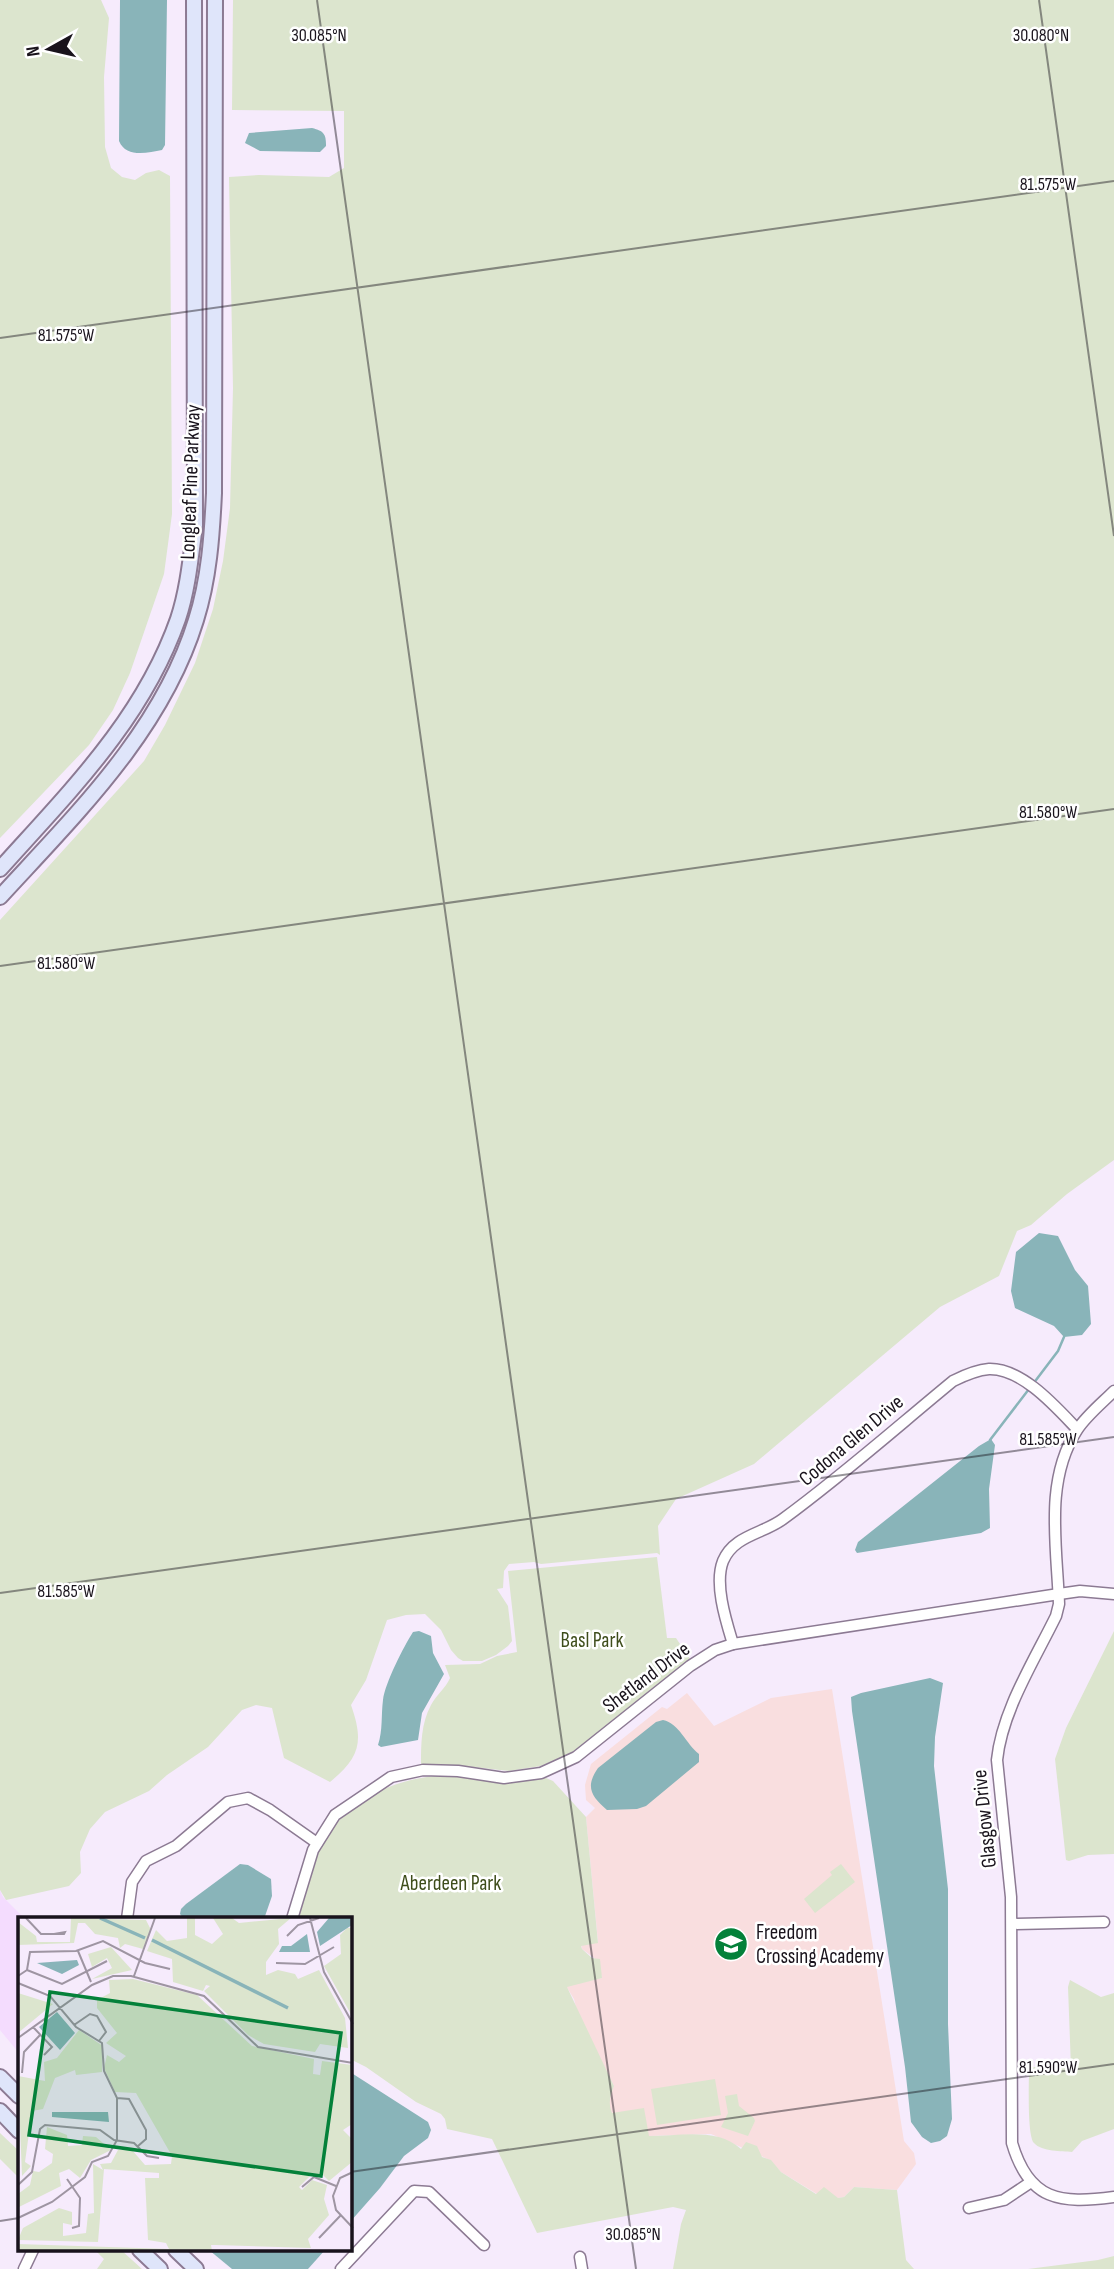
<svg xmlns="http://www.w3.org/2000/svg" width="1114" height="2269" viewBox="0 0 1114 2269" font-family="'Sofia Sans Condensed',sans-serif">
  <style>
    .built { fill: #f4dcfe }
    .education { fill: #f9dedf }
    .green { fill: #dce5ce }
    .water { fill: #89b4b9 }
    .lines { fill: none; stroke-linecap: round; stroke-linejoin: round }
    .stream { stroke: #89b4b9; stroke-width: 2.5 }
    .street-casing { stroke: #8c7a93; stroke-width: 13 }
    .secondary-casing { stroke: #8c7a93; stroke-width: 18 }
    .street { stroke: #fff; stroke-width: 10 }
    .secondary { stroke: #dfe5fa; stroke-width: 14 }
    .ticks { fill: none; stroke: #19131c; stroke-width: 2; stroke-opacity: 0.45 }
    .labels { text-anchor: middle; stroke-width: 5; stroke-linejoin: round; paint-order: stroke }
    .street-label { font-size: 21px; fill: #19131c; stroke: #fff }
    .park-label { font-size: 21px; fill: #3e4d1b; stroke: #fff }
    .poi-label { font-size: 21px; fill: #19131c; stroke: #fff; text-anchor: start }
    .inset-river { fill: none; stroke: #89b4b9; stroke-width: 3.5 }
    .inset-road { fill: none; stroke: #9e95a2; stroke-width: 2 }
    .view { fill: #04813a; fill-opacity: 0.15; stroke: #04813a; stroke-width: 3.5 }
    .inset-edge { fill: none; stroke: #19131c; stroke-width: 3.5 }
    .ticks-label { font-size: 18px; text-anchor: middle; fill: #19131c; stroke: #fff; stroke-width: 5; stroke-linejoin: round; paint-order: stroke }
  </style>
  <rect width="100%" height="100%" fill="#f6ebfc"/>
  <!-- built -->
  <polygon class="built" points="0,1890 3,1897 25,1919 19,1919 19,2053 0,2030"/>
  <!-- education -->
  <polygon class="education" points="832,1689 904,2141 914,2153 916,2164 897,2190 854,2187 844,2197 838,2198 817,2194 781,2172 770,2160 711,2134 649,2136 612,2114 609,2105 609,2096 614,2086 577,2011 574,1999 566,1986 602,1978 597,1960 582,1949 581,1945 598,1942 586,1817 595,1808 586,1800 585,1785 591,1764 662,1707 667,1709 687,1693 714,1726 771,1698"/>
  <!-- green -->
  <g class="green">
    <polygon points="0,0 101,0 109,18 104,77 105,147 111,168 122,177 135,180 146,173 159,170 170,176 172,514 164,574 130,673 113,710 89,745 0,838"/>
    <path d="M233,0H1114V1160L1067,1194L1031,1225L1017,1231L999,1276L940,1307L754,1464L676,1499L658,1526L660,1555L657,1553L541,1564L534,1562L509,1564L504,1571L503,1588L497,1589L508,1606L512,1641L508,1646L496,1655L482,1661H463L458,1658L451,1650L441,1630L425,1614L406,1615L387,1620L366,1680L351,1705C364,1742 360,1757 330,1782L284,1758L272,1708L256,1705L242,1710L208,1747L167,1775L149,1791L105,1812L90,1829L80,1852L81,1873L69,1886L6,1900L0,1890V920L144,761L165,725L195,663L213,609L223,561L230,508L233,388L229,177L259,175L329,177L344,168V111L232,110Z"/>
    <path d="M657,1557L667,1638H676L690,1659L573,1752L541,1766L509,1771L455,1765H421C421,1745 421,1723 431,1705C436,1695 446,1688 450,1678L445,1665L480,1664L497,1656L517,1652L508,1571Z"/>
    <polygon points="1114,1631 1114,1854 1088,1855 1069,1861 1066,1860 1055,1759 1066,1728"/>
    <path d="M446,1775L497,1782L546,1778L553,1781L586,1817L598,1943L581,1946L582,1949L592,1958L600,1959L602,1978L567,1987L614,2086C610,2096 608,2103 612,2113L644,2108L649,2136C678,2136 718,2127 741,2149L746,2142L757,2146L762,2157L771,2160L781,2172L816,2194L824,2187L838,2198L844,2197L854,2187L897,2190L906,2260L914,2269H673L681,2224L686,2210L673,2207L537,2233L492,2139L447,2129L445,2119L441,2114L416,2102L366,2067L350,2059V1919H296C302,1899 307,1876 315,1857C339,1803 390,1778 446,1775Z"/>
    <polygon points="841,1864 855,1882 815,1913 804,1899 832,1875 830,1872"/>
    <path d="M1070,1980L1101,1997L1114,1993V2129L1082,2141L1072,2152C1062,2151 1042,2152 1034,2143C1027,2135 1029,2083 1029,2069L1034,2067L1071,2068L1068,1987Z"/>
    <polygon points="715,2079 721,2115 657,2125 651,2089"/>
    <polygon points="737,2094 739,2106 754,2118 755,2121 748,2136 721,2127 728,2113 725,2096"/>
    <polygon points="0,2133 19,2151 19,2178 0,2159"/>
    <polygon points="95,2250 121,2250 142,2269 97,2269 104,2259"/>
    <polygon points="1114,2256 1114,2269 1028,2269 1098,2260"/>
  </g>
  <!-- water -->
  <g class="water">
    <path d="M120,0H167L165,145L162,150C147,153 126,158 119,141Z"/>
    <path d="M312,128C324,131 326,134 326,146L320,152L260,151L245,143L249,133Z"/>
    <polygon points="1039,1233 1058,1236 1075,1270 1088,1286 1091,1324 1082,1335 1064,1337 1054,1326 1015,1308 1011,1291 1016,1252"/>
    <polygon points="991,1439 995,1445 989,1489 990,1528 981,1533 857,1553 855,1550 858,1542 979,1446"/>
    <path d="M419,1631L431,1636L433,1653L444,1674L422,1713L418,1740L381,1747L378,1745C383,1730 381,1715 383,1700C385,1683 404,1646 413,1632Z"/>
    <polygon points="930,1678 943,1683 935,1737 934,1766 948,1889 948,2024 952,2119 947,2136 940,2141 931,2143 922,2137 911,2122 905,2067 852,1711 851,1697 861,1693"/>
    <path d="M663,1720C679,1723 686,1744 699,1754V1762L646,1806L637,1809L607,1810C591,1796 585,1787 598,1768L656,1722Z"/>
    <polygon points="240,1864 248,1865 271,1879 272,1896 264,1919 184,1919 180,1914 181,1909 186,1904"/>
    <polygon points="350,2072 428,2122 431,2130 428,2138 404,2156 380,2188 350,2222"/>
    <polygon points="209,2250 325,2250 308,2269 232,2269"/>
  </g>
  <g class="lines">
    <!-- stream -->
    <g class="stream">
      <polyline points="1033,1384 1058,1351 1064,1337"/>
      <polyline points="990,1440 1029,1389"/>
    </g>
    <!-- street casing -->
    <g class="street-casing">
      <g id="street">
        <path d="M1114,1391C1102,1403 1086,1416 1077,1430C1044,1481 1057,1546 1059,1604L1056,1616C1034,1661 1002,1711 997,1760L1011,1897L1012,2143C1029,2201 1060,2204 1114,2197"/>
        <path d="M733,1644C726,1621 714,1584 723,1561C734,1535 763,1534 783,1519C842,1476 897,1427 953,1381C965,1375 976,1370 989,1369C1022,1368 1056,1407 1077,1429"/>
        <polyline points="127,1919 132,1882 146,1861 176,1846 228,1802 248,1798 270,1810 317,1843"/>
        <polyline points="292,1919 313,1850 335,1815 391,1777 423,1770 458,1771 504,1778 541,1773 576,1757 690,1666 715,1650 733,1644 1059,1594 1080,1591 1114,1594"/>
        <polyline points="1012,1924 1104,1922"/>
        <polyline points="969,2208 1004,2200 1031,2182"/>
        <polyline points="580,2257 582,2269"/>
        <polyline points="24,2269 33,2250"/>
        <polyline points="341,2269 414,2191 429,2192 484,2245"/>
      </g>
    </g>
    <!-- secondary casing -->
    <g class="secondary-casing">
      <g id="secondary">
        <path d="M0,869C70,791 143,719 178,619C188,589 191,555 195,525L194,0"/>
        <path d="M0,897C76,814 162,731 196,620C209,579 212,536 214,493L215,0"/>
        <polyline points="0,2077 19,2096"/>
        <polyline points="0,2111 19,2131"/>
        <polyline points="140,2250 160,2269"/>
        <polyline points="176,2250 196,2269"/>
      </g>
    </g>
    <!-- street -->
    <use href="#street" class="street"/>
    <!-- secondary -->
    <use href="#secondary" class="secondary"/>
  </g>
  <!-- ticks -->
  <path class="ticks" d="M317,0L636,2269M1039,0L1114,536M0,338L1114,181M0,966L1114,809M0,1593L1114,1437M350,2172L1114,2064M0,2221L19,2218"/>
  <!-- icons -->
  <defs>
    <g id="school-disc" transform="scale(1.75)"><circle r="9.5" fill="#04813a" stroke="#fff"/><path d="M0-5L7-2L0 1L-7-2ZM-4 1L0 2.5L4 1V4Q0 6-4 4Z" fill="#fff"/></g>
  </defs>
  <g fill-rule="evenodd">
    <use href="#school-disc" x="731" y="1944"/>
  </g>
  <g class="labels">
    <!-- street labels -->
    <g class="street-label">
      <text transform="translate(190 482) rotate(-88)" y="7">Longleaf Pine Parkway</text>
      <text transform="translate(851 1440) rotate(-40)" y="7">Codona Glen Drive</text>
      <text transform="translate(646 1677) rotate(-37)" y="7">Shetland Drive</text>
      <text transform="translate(984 1819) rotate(-96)" y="7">Glasgow Drive</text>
    </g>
    <!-- park labels -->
    <g class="park-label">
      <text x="592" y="1647">Basl Park</text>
      <text x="451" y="1890">Aberdeen Park</text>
    </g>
    <!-- poi labels -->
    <g class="poi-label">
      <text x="756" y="1939">Freedom<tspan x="756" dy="24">Crossing Academy</tspan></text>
    </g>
  </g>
  <!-- overview -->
  <g transform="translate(18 1917)">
    <rect width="334" height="334" fill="#f6ebfc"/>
    <path d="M53,1L128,3L133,13L125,32L107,27L102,31L100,21L77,17L67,6H60L56,26L0,28V5L18,19L19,25H52ZM169,1H177V18L194,27L205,17L195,1H214L221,6L273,1L260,12L261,27L248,45V58L260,53L277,57L280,62L301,53L327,101L330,131L302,127L297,135L246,127L230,118L186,74L192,69L188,68L185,74L155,65L154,42L129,34L138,13L149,24L169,21ZM329,11H334V99L306,49L323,37L322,18ZM93,30L114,53L74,62L94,51L89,41L74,50L70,37ZM115,62L179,78L234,129L296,142L295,157L302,158L304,144L334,148V207L325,213L334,222V245L311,264L304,257L293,258L281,270L284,273L294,263L309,268L306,282L311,298L290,322L293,331L198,328H193L194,334H0V327L151,332L148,326L130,323L127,261H141V256L86,252L80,325L0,323L5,311L41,291L54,295V308L45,306V319L68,316L70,297L76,296L75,247L85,253L82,247L93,246L100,233H114L127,248L153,247L154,239L118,176L97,175L86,151L89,138L101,145L108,139L88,126L99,116L79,91V83L92,76L91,63ZM0,76L35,87L0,116ZM61,113L85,129L84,155L58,158L57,153L37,161L25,192L14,194L7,245L13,249L4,259L0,159L27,164L26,145L39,141ZM29,210L49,218L50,229L64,228L65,219L78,220L93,233L73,243L62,261L51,252L41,256L43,269L1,290L0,277L12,268L15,254L21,255L34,246L35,237L27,232Z" fill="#dce5ce"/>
    <path d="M311,1H334V8L302,29L299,15ZM289,17L292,35H261L264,29H273ZM59,43L61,48L44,57L19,46ZM39,95L57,116L42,133L21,110ZM34,195H90L91,205L34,200Z" fill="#89b4b9"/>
    <path class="inset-river" d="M82,1L127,21M134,23L270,91"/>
    <path class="inset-road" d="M8,1L23,17H46L47,15L36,17M292,1L306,55L335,107M269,19L280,8L301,1M60,34L73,65M258,46L287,47L316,30M9,53L44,67L89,44M0,59L9,53L12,35L58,34L85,24L127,46L152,52M116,59L137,1M0,66L32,79L58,110L84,126L86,154L99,181V223L90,239L74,245L67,260L34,285L0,301M56,108L72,97L79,99L88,115L81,124M15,110L34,130L26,138M0,121L74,68L95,59H113L186,79L240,130L335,146M4,156L6,135L23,117M99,181L111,182L128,213V222L120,229M335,255L322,261L315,279L318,293L335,311M49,262L62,281L61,309L54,311M0,268L14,255L22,212L27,208L82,213L96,223L116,226L129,239L141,241M284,270L296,260L318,269M301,321L323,298"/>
    <path class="view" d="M32,75L323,116L303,259L11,218Z"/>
    <rect width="334" height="334" class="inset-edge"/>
  </g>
  <g class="ticks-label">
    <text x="319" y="41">30.085°N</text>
    <text x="1041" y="41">30.080°N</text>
    <text x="1048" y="190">81.575°W</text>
    <text x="66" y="341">81.575°W</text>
    <text x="1048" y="818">81.580°W</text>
    <text x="66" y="969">81.580°W</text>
    <text x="1048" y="1445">81.585°W</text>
    <text x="66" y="1597">81.585°W</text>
    <text x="1048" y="2073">81.590°W</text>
    <text x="633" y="2240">30.085°N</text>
  </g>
  <!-- north arrow -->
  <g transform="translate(49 49) rotate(262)" stroke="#ffffff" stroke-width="5" paint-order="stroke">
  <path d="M0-5L12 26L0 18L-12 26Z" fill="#19131c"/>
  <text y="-10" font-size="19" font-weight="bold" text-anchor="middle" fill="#19131c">N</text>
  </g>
</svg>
